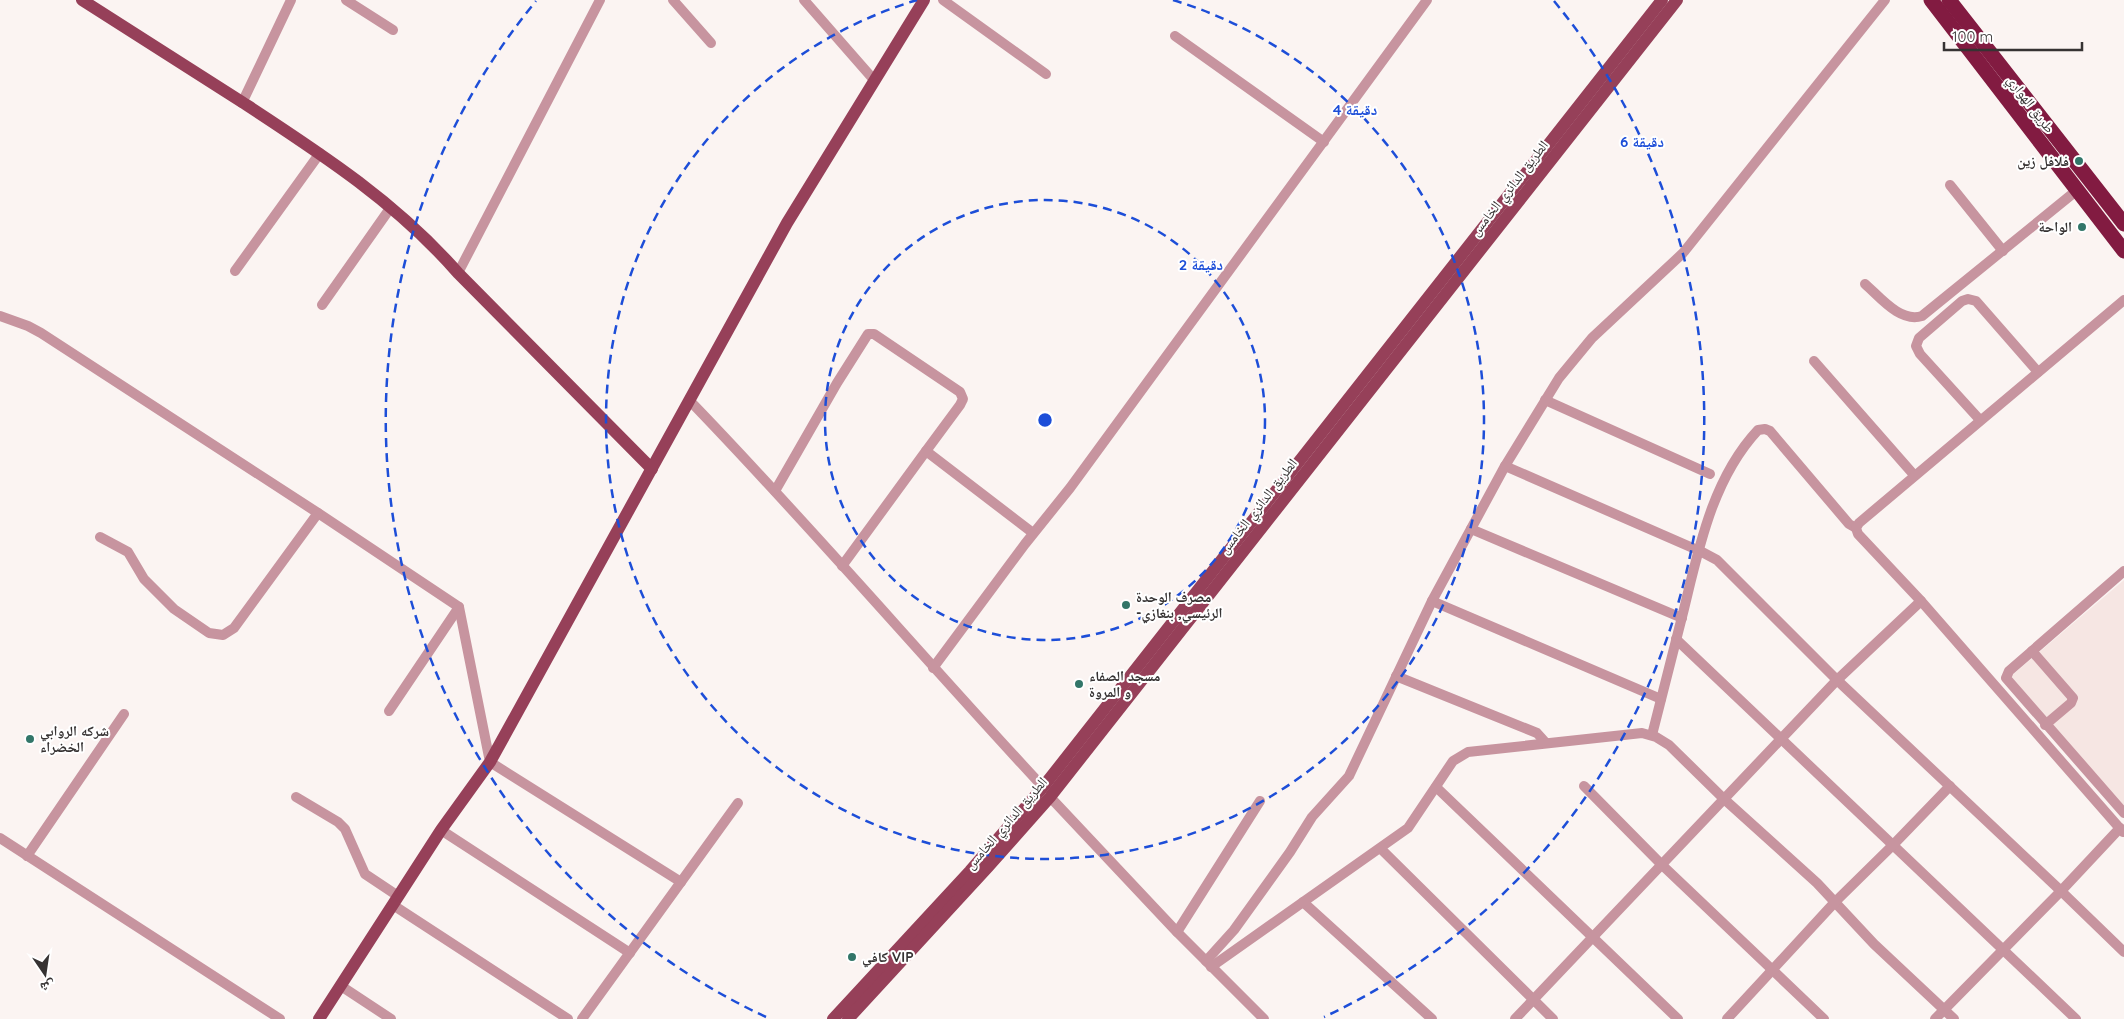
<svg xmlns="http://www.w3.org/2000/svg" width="2124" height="1019" viewBox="0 0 2124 1019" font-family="Quicksand,'Noto Naskh Arabic',sans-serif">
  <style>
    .built { fill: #f6e6e3 }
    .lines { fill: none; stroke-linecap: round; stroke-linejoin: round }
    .minor { stroke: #c7949f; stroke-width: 10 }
    .major { stroke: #964059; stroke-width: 12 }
    .highway { stroke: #821b41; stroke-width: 15 }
    .ring { fill: none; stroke: #1d4ed8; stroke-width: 2.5; stroke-dasharray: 9 6 }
    .poi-dot { fill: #327669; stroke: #fff; stroke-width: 2 }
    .labels { text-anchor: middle; stroke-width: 4; stroke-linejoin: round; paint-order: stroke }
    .street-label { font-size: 14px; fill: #363333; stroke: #fff }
    .poi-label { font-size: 14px; font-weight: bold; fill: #363333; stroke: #fff; text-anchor: start }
    .centre { fill: #1d4ed8; stroke: #fff; stroke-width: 2.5 }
    .ring-label { font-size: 15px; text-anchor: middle; font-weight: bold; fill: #1d4ed8; stroke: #fff; stroke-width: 4; stroke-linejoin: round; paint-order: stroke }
  </style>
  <rect width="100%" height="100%" fill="#fbf4f2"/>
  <!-- built -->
  <polygon class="built" points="2124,580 2124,811 2011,676"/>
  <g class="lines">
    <!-- minor -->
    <g class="minor">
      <polyline points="346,0 393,30"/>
      <polyline points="673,0 711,43"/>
      <polyline points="804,0 874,80"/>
      <polyline points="943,0 1046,74"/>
      <polyline points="1175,36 1324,142"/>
      <polyline points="242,103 291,0"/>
      <polyline points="1950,185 2003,251"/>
      <polyline points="235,271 320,153"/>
      <polyline points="458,273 600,0"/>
      <path d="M1865,284C1880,297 1900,323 1922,316L2076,191"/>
      <polyline points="322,305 391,207"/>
      <polyline points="0,316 28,326 41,333 318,513 459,607 490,762 681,882"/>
      <polyline points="1814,361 1914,475"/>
      <polyline points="1545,400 1710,474"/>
      <path d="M690,401C811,526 924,659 1043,787"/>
      <polyline points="1980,420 1920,354 1916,346 1919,338 1962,301 1968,299 1976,301 2038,372"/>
      <polyline points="1505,466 1702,552 1717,560 1837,680 2061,891 2120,828"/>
      <polyline points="775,491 837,383 868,334 874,334 960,392 963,399 960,405 926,451"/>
      <polyline points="1471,529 1682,618"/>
      <polyline points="100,537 128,552 144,579 174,609 209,633 223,635 234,628 318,513"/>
      <polyline points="842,566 926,451 1033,533"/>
      <polyline points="2124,571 2009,671 2006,678 2124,813"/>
      <polyline points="1432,601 1661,699"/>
      <polyline points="1676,639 2076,1019"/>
      <polyline points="2032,651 2073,698 2071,703 2045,725"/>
      <polyline points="933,668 1025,544 1070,488 1427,0"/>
      <polyline points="1396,676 1537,733 1546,743"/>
      <polyline points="389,711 459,607"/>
      <path d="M1652,735C1663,693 1673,651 1684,609C1699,547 1713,478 1758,430L1765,429L1770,431L1849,524L1856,528"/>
      <polyline points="1584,786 1661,864 1824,1019"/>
      <polyline points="1436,787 1678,1019"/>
      <polyline points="296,797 338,822 345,829 365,874 398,896"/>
      <polyline points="1050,797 1177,932 1264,1019"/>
      <polyline points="441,830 630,953"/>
      <polyline points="2123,832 1921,601 1858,534 1856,528 1859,523 2124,300"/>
      <polyline points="0,838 280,1019"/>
      <polyline points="1381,849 1553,1019"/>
      <polyline points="27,856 124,714"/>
      <polyline points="1303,902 1432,1019"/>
      <polyline points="393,905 568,1019"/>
      <polyline points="1177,932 1260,801"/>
      <polyline points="1206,961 1234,930 1290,852 1312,817 1349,776 1432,601 1505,466 1559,378 1592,338 1683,253 1885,0"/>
      <polyline points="1211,967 1408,828 1453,761 1468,752 1642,733 1656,737 1669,745 1724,799 1817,883 1874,944 1954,1019"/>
      <polyline points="341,986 391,1019"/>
      <polyline points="582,1019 738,803"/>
      <polyline points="1515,1019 1837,680 1921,601"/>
      <polyline points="1727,1019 1835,902 1893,845 1950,786"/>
      <polyline points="1935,1019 2061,891 2124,952"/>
    </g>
    <!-- major -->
    <g class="major">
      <path d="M82,0C135,34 189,68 242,102C320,153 396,202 458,273L652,469"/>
      <polyline points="319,1019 441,830 490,762 787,223 924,0"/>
      <polyline points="833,1019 970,871 1043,787 1662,0"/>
      <polyline points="848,1019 988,867 1050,797 1677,0"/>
    </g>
    <!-- highway -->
    <g class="highway">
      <polyline points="1931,0 2124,251"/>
      <polyline points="1949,0 2124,224"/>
    </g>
  </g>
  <!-- distance rings -->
  <g class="ring">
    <circle cx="1045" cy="420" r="220"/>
    <path d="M1173 0A439 439 0 1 1 917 0"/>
    <path d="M766 1017A659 659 0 0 1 536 1M1554 1A659 659 0 0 1 1324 1017"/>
  </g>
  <!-- markers -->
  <g class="poi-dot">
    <circle cx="2079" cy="161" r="5"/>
    <circle cx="2082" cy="227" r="5"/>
    <circle cx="1126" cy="605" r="5"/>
    <circle cx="1079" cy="684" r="5"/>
    <circle cx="30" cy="739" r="5"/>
    <circle cx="852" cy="957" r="5"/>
  </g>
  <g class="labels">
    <!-- street labels -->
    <g class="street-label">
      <text transform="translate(2031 104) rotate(53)" y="5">طريق الهواري</text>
      <text transform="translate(1509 188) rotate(-52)" y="5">الطريق الدائري الخامس</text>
      <text transform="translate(1258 506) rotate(-52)" y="5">الطريق الدائري الخامس</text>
      <text transform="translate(1006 823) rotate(-49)" y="5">الطريق الدائري الخامس</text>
    </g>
    <!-- poi labels -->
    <g class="poi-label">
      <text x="2069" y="166" text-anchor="end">فلافل زين</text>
      <text x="2072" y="232" text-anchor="end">الواحة</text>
      <text x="1136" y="602">مصرف الوحدة<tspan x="1136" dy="16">-الرئيسي, بنغازي</tspan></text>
      <text x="1089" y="681">مسجد الصفاء<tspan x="1089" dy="16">و المروة</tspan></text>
      <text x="40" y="736">شركه الروابي<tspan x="40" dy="16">الخضراء</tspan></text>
      <text x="862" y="962">كافي VIP</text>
    </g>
  </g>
  <circle cx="1045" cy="420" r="8" class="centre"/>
  <g class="ring-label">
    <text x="1355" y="115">4 دقيقة</text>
    <text x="1642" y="147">6 دقيقة</text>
    <text x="1201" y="270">2 دقيقة</text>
  </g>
  <!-- north arrow -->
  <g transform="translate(45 974) rotate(167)" stroke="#ffffff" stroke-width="4" paint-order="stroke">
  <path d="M0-4L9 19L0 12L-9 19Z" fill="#363333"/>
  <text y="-8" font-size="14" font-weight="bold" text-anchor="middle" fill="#363333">ش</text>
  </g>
  <!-- scale -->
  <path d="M1944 42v8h138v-8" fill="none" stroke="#363333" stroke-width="2.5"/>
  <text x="1952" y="42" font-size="15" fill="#363333" stroke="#ffffff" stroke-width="4" paint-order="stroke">100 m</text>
</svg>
